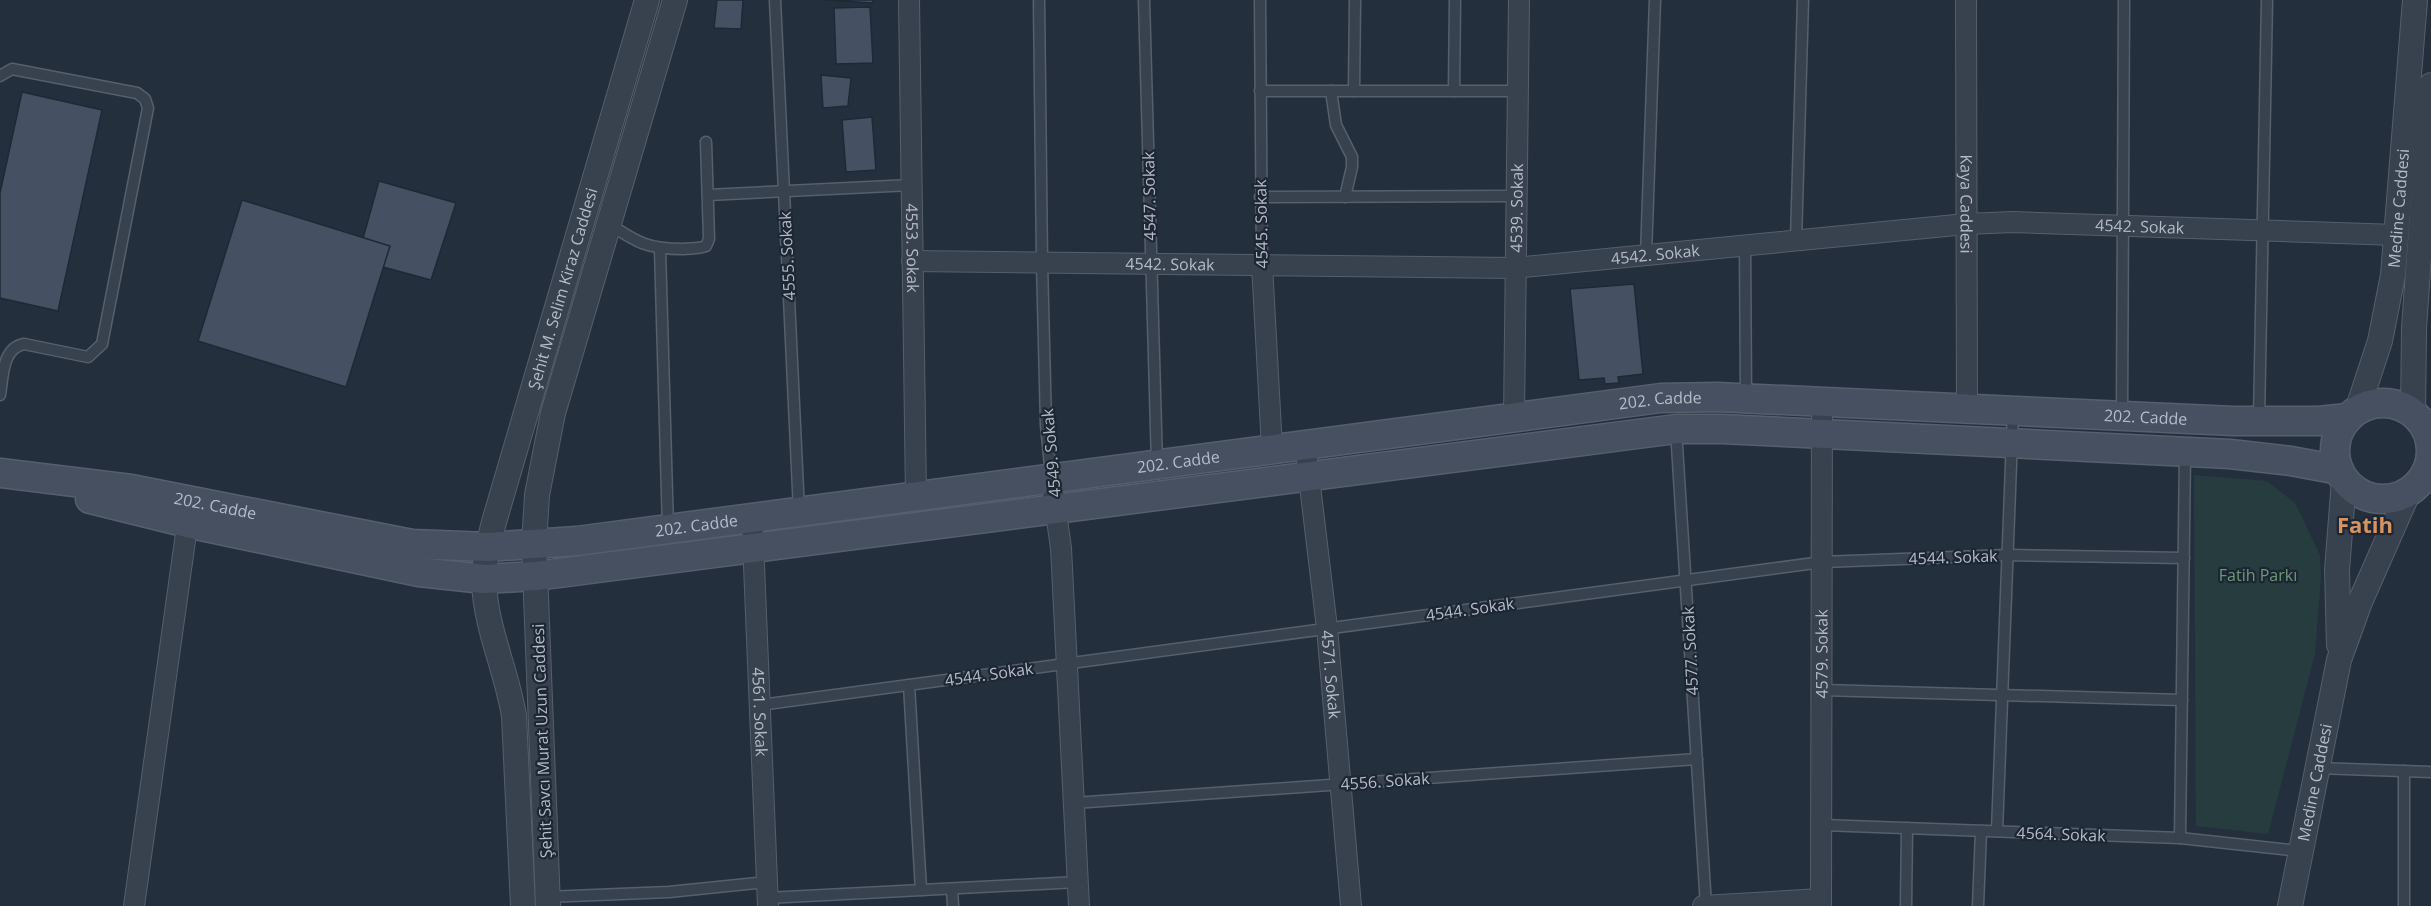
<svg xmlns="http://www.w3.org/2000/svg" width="2431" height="906" viewBox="0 0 2431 906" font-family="'Open Sans',sans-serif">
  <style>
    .green { fill: #263c3f }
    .building { fill: #455162; stroke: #1f2835; stroke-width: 1.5 }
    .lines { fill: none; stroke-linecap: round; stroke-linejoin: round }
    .service-casing { stroke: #565f6c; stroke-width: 13 }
    .minor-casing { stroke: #565f6c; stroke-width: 22 }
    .tertiary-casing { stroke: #565f6c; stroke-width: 26 }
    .secondary-casing { stroke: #565f6c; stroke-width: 31 }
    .service { stroke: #38414e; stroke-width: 10 }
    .minor { stroke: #38414e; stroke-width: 20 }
    .tertiary { stroke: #38414e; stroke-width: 24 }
    .secondary { stroke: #465061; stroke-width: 28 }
    .labels { text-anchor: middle; stroke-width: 4.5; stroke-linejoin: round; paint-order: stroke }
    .street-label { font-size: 16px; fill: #b4bcc9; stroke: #1d2633 }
    .park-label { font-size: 16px; fill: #6b9a76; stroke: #1d2633 }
    .district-label { font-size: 22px; font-weight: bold; fill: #d59563; stroke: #1d2633 }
  </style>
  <rect width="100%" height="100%" fill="#242f3e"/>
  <!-- green -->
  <polygon class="green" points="2194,475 2267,481 2295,503 2320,555 2321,577 2315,654 2268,834 2196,826"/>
  <!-- building -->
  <g class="building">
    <polygon points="717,0 743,0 741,29 714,28"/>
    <polygon points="826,0 873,0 873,3"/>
    <polygon points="870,7 873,63 836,64 834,8"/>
    <polygon points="821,75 851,78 848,106 823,108"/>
    <polygon points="22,92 102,110 58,311 0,298 0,193"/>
    <polygon points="872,117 876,170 846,172 842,120"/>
    <polygon points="379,181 456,203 431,280 357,260"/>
    <polygon points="242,200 390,246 346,387 198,341"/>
    <polygon points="1634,284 1643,374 1618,377 1619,383 1605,384 1604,378 1579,380 1570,289"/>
  </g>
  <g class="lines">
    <!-- service casing -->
    <g class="service-casing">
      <g id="service">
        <polyline points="775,0 799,511"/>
        <polyline points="1039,0 1042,262 1046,425 1051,477"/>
        <polyline points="1144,0 1157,464"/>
        <polyline points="1260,0 1262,265"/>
        <path d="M0,76L12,69L137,93L145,99L148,108L102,344L88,357L24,344C2,348 3,377 0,395"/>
        <polyline points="1260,91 1517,91"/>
        <polyline points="1331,91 1336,125 1352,157 1352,167 1345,197"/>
        <polyline points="1354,91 1355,0"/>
        <polyline points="1454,91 1455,0"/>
        <polyline points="708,195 911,185"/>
        <polyline points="1260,197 1515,196"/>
        <path d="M609,224C638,243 648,249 683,249C691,248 699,249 706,246L709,239L706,142"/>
        <polyline points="1796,240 1803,0"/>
        <polyline points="1745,245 1746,398"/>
        <polyline points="660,249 668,529"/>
        <polyline points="1646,255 1655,0"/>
        <polyline points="2122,414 2124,0"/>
        <polyline points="2259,420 2267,0"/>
        <polyline points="1676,430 1706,906"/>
        <polyline points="909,685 921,890"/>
        <polyline points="1822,690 2182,700"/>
        <polyline points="760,705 1822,562 2008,555 2184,558"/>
        <polyline points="2317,768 2431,772"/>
        <polyline points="2404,771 2404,906"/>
        <polyline points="1074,803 1697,759"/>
        <polyline points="1822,825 2180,838 2300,851"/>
        <polyline points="1997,831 2013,412"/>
        <polyline points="2180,838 2185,454"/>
        <polyline points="952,889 953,906"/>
        <polyline points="547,897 669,892 767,882"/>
        <polyline points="767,898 1078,882"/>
        <polyline points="1906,906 1907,828"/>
        <polyline points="1978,906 1981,831"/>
      </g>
    </g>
    <!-- minor casing -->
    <g class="minor-casing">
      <g id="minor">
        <path id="s1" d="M909,0L916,496"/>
        <path id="s2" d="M1966,0L1967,409"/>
        <path id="s3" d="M912,261L1514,268L1966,224L2013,222L2397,235"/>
        <polyline points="1262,265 1272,448"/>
        <path id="s4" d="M1514,416L1519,0"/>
        <path id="s5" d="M1305,444L1327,628L1351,906"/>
        <polyline points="1051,478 1061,548 1079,906"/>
        <path id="s6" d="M752,517L768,906"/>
        <polyline points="134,906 189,512"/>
        <polyline points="1703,906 1821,899"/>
        <path id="s7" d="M1821,906L1822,402"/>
      </g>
    </g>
    <!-- tertiary casing -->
    <g class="tertiary-casing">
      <g id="tertiary">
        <path id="s8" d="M2357,411L2380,341L2393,275L2415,0"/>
        <polyline points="2413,414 2414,328 2431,85"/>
        <polyline points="2339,645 2337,570 2344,480"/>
        <path id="s9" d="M523,906L514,716C507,671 485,627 484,581C484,561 489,542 494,522L647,0"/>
        <polyline points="548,906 534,545 537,495 553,413 675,0"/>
        <path id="s10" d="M2290,906L2339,660L2360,602L2409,491"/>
      </g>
    </g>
    <!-- secondary casing -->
    <g class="secondary-casing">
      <g id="secondary">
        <circle cx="2383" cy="451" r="48"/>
        <path id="s11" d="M0,473L131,489L412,544L488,547L577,541L1661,398L1717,397L2233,421H2319L2348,418"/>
        <polyline points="90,499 187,523 419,572 484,579 536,576 1676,429 1722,429 2230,454 2291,461 2339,470"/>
      </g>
    </g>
    <!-- service -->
    <use href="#service" class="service"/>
    <!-- minor -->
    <use href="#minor" class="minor"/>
    <!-- tertiary -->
    <use href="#tertiary" class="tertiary"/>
    <!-- secondary -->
    <use href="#secondary" class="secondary"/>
  </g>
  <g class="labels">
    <!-- street labels -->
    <g class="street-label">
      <text transform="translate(1149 196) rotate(-91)" y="6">4547. Sokak</text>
      <text dy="6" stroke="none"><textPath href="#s2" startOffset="204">Kaya Caddesi</textPath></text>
      <text dy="6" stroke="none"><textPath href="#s4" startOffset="208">4539. Sokak</textPath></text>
      <text dy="6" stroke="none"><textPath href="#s8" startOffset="208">Medine Caddesi</textPath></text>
      <text transform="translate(1261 224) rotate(-91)" y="6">4545. Sokak</text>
      <text dy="6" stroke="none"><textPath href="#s3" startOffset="1230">4542. Sokak</textPath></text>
      <text dy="6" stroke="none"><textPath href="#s1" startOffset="248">4553. Sokak</textPath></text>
      <text dy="6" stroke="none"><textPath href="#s3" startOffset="744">4542. Sokak</textPath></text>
      <text transform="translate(787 256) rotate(-93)" y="6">4555. Sokak</text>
      <text dy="6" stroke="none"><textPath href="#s3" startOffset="258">4542. Sokak</textPath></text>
      <text dy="6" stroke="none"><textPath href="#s9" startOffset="632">Şehit M. Selim Kiraz Caddesi</textPath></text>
      <text dy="6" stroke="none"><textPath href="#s11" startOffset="1676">202. Cadde</textPath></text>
      <text dy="6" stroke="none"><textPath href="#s11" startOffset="2162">202. Cadde</textPath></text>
      <text transform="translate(1051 453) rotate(-95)" y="6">4549. Sokak</text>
      <text dy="6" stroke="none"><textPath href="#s11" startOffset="1190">202. Cadde</textPath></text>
      <text dy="6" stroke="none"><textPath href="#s11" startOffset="218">202. Cadde</textPath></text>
      <text dy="6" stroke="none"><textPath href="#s11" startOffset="704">202. Cadde</textPath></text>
      <text transform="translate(1953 557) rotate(-2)" y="6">4544. Sokak</text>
      <text transform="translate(1470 609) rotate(-8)" y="6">4544. Sokak</text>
      <text transform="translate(1690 651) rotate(-93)" y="6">4577. Sokak</text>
      <text dy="6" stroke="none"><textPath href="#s7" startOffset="252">4579. Sokak</textPath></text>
      <text transform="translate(989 674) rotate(-8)" y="6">4544. Sokak</text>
      <text dy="6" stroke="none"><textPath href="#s5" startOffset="232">4571. Sokak</textPath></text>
      <text dy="6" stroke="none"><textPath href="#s6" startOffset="195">4561. Sokak</textPath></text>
      <text transform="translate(542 741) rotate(-92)" y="6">Şehit Savcı Murat Uzun Caddesi</text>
      <text transform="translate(1385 781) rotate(-4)" y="6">4556. Sokak</text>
      <text dy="6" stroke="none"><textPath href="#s10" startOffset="126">Medine Caddesi</textPath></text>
      <text transform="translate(2061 834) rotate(2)" y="6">4564. Sokak</text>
    </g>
    <!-- park labels -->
    <g class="park-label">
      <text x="2258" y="581">Fatih Parkı</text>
    </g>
    <!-- district labels -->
    <g class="district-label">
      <text x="2365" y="533">Fatih</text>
    </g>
  </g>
</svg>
